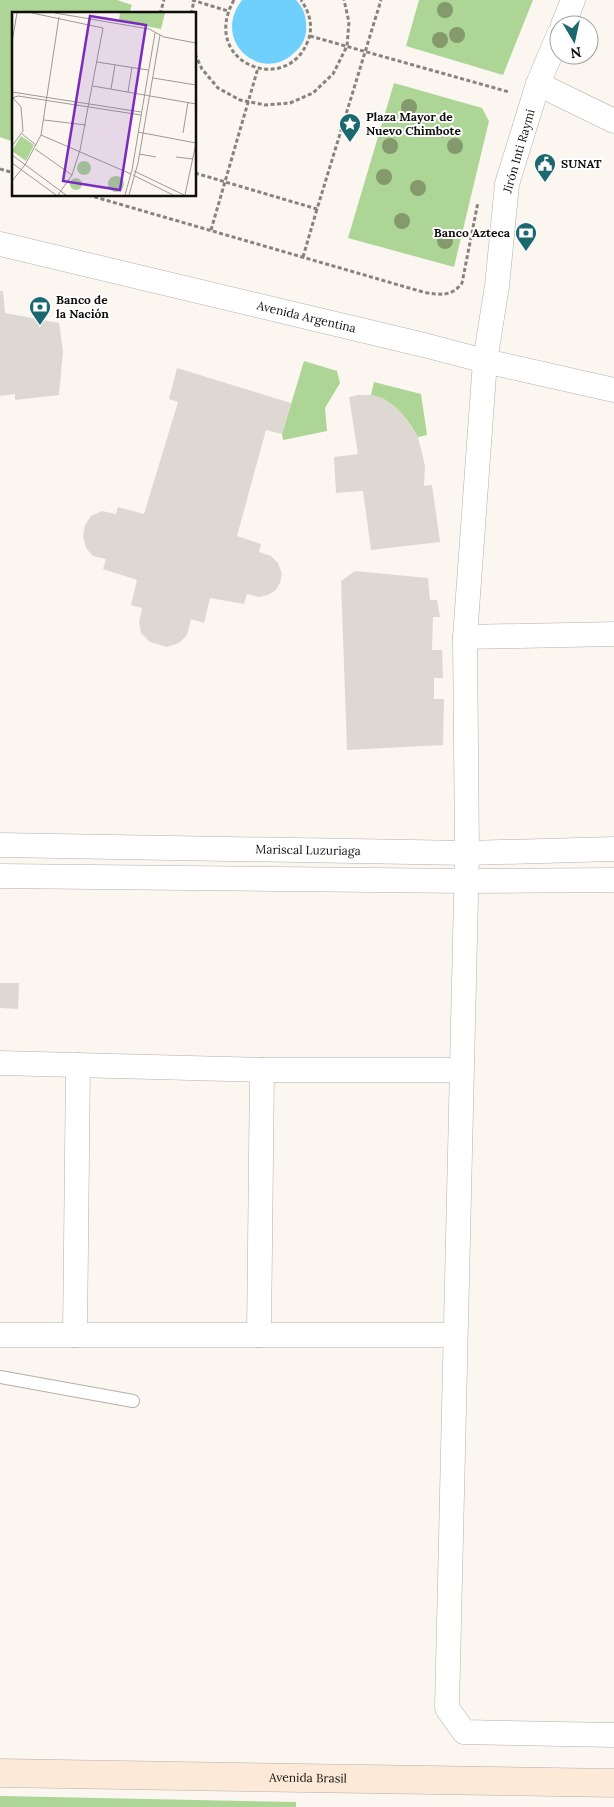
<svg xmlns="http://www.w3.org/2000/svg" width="614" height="1807" viewBox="0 0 614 1807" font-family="Lora,serif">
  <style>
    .green { fill: #acd596 }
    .water { fill: #70d0fc }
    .building { fill: #ddd8d2 }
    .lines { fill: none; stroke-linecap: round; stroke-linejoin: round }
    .lane-casing { stroke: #b5b0aa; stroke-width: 14 }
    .street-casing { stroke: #b5b0aa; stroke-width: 25 }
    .secondary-casing { stroke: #b5b0aa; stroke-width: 29 }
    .path { stroke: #87837f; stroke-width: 3; stroke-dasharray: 4 2.5; stroke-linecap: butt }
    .lane { stroke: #fff; stroke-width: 12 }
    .street { stroke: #fff; stroke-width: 24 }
    .secondary { stroke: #fce9d7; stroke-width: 28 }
    .tree { fill: #84996c }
    .labels { text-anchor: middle; stroke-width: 4; stroke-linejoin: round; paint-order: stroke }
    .poi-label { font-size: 12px; font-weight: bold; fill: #110f0d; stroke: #fff; text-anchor: start }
    .street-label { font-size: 12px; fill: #110f0d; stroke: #fff }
    .inset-road { fill: none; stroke: #9d9a95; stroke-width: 1 }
    .view { fill: #7b2cbf; fill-opacity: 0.15; stroke: #7b2cbf; stroke-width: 2.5 }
    .inset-edge { fill: none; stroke: #110f0d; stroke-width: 2.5 }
  </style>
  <rect width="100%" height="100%" fill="#fbf6f0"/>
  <!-- green -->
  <g class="green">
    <polygon points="0,0 117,0 132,5 129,14 14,14 14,142 0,137"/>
    <polygon points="419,0 533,0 503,75 406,46"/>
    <polygon points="394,83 482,108 489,121 454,267 348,238"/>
    <polygon points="304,361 337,371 340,383 325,408 327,431 283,440 282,434"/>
    <path d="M374,382L421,394L427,435L418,437C407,418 394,400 371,395Z"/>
    <polygon points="0,1796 296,1802 296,1807 0,1807"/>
  </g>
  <!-- water -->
  <path class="water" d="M242,0H296C305,9 307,20 306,32C305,40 301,47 295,52C263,85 210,42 242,0Z"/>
  <!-- building -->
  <g class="building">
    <polygon points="0,291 3,291 5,313 59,323 63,351 59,395 15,400 15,394 0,396"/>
    <polygon points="177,368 291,403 282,434 266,430 237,536 261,544 259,552 271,556 278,563 282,574 280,583 276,590 268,595 259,597 247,594 244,604 210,598 204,623 191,619 187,635 179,643 167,647 150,642 141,633 139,622 142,608 131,605 137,580 103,569 106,559 93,556 86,548 83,536 85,525 91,516 102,511 116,514 118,507 144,514 178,402 169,399"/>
    <polygon points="358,395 371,395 383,398 402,413 418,437 425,466 424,486 432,485 440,542 371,550 363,491 336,493 334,457 358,454 349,397"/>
    <polygon points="355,571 428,578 430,600 437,600 440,617 433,617 432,650 442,650 443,678 434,678 434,699 444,699 443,745 347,750 341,581"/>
    <polygon points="0,983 19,983 18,1009 0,1008"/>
  </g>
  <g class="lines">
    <!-- lane casing -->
    <g class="lane-casing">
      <polyline id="lane" points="0,1377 133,1401"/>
    </g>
    <!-- street casing -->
    <g class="street-casing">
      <g id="street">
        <polyline points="563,25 573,0"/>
        <polyline points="559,34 538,84 507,184 497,286 485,361 465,637 467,853 447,1708 464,1732 614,1735"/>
        <polyline points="538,84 614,121"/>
        <path id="s1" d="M0,244L424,345L485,361L614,390"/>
        <polyline points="465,637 614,634"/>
        <path id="s2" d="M0,845L467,853L614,849"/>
        <polyline points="0,876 466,881 614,880"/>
        <polyline points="0,1063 262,1070 461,1070"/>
        <polyline points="0,1335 455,1335"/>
        <polyline points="75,1335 78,1065"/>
        <polyline points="259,1335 262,1070"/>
      </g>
    </g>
    <!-- secondary casing -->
    <g class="secondary-casing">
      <g id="secondary">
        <path id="s3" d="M0,1773L614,1783"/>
      </g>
    </g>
    <!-- path -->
    <g class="path">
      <polyline points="192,0 228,11"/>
      <path d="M234,0C199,62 285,96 307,43C314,28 310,13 301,0"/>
      <polyline points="160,14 164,0"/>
      <polyline points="191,14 194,1"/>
      <polyline points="310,36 509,92"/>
      <polyline points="195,54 202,69 218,88 240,100 265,105 290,103 313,93 333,74 347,46 349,22 344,0"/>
      <polyline points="0,169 14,173"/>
      <polyline points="195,173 317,209 381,0"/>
      <path d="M88,195L423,292C439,295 452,297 462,283L478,202"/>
      <polyline points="211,230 258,68"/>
      <polyline points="303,257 317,209"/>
    </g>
    <!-- lane -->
    <use href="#lane" class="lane"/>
    <!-- street -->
    <use href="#street" class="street"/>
    <!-- secondary -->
    <use href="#secondary" class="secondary"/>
  </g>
  <!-- trees -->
  <g class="tree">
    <circle cx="445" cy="10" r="8"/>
    <circle cx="457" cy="35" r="8"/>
    <circle cx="440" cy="40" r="8"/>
    <circle cx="409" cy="107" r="8"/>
    <circle cx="390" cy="146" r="8"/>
    <circle cx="455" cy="146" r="8"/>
    <circle cx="384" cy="177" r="8"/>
    <circle cx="418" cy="188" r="8"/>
    <circle cx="402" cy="221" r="8"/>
    <circle cx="445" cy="241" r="8"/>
  </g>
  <!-- icons -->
  <defs>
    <g id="sight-pin" transform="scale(1.125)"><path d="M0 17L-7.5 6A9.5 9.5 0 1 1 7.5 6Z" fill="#1c6870" stroke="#fff"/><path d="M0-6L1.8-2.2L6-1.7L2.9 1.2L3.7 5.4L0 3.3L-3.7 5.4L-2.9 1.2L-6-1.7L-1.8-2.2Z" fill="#fff"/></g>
    <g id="civic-pin" transform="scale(1.125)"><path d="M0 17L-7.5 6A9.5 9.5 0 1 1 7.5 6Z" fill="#1c6870" stroke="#fff"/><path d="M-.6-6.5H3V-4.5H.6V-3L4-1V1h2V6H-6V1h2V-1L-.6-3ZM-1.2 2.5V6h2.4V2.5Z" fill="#fff"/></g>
    <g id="bank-pin" transform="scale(1.125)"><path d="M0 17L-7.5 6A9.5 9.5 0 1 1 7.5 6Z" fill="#1c6870" stroke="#fff"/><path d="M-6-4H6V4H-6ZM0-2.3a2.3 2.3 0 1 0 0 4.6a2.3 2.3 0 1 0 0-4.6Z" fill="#fff"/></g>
  </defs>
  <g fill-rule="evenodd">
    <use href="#sight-pin" x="350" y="124"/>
    <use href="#civic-pin" x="545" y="164"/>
    <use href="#bank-pin" x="526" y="233"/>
    <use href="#bank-pin" x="40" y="307"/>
  </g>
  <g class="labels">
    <!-- poi labels -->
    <g class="poi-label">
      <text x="366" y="121">Plaza Mayor de<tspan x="366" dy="14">Nuevo Chimbote</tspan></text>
      <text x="561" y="168">SUNAT</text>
      <text x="510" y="237" text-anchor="end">Banco Azteca</text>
      <text x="56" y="304">Banco de<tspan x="56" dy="14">la Nación</tspan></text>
    </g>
    <!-- street labels -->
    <g class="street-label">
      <text transform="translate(519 151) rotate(-74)" y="4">Jirón Inti Raymi</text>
      <text dy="4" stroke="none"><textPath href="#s1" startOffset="315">Avenida Argentina</textPath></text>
      <text dy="4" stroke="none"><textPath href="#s2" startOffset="308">Mariscal Luzuriaga</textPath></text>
      <text dy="4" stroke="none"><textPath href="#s3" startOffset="308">Avenida Brasil</textPath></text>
    </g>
  </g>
  <!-- overview -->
  <g transform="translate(12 12)">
    <rect width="184" height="184" fill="#fbf6f0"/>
    <path d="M108,1H153L149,17L107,9ZM9,124L22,133L14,149L0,139ZM65 156a7 7 0 1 1 14 0a7 7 0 1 1-14 0ZM96 172a8 8 0 1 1 16 0a8 8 0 1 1-16 0ZM58 172a6 6 0 1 1 12 0a6 6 0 1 1-12 0Z" fill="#acd596"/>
    <path class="inset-road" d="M20,1L91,16L68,138L60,163L46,183M43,1L137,17L152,25L184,31M0,30L5,1M85,50L136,58M141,66L184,73M81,74L184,92M99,77L103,53M0,80L129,100M116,80L120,55M0,86L6,84L129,103M32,108L74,113M126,120L184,131M171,121L176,90M10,122L24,133M29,123L119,162M0,134L11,119L9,95L1,86M23,137L60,163M127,142L144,145M0,143L54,183M164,145L181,147M0,151L44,183M122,159L172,183M121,163L161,183M0,169L13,153L29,123L47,5M113,183L120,158L143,21M117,183L126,151L148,23M173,183L184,131"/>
    <path class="view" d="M78,4L134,13L108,178L51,169Z"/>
    <rect width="184" height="184" class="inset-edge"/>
  </g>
  <!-- north arrow -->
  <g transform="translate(574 40) rotate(171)"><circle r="24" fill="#ffffff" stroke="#a09f9e"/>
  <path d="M0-4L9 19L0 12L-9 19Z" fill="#1c6870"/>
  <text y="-8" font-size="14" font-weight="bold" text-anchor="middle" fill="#110f0d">N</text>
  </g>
</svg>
